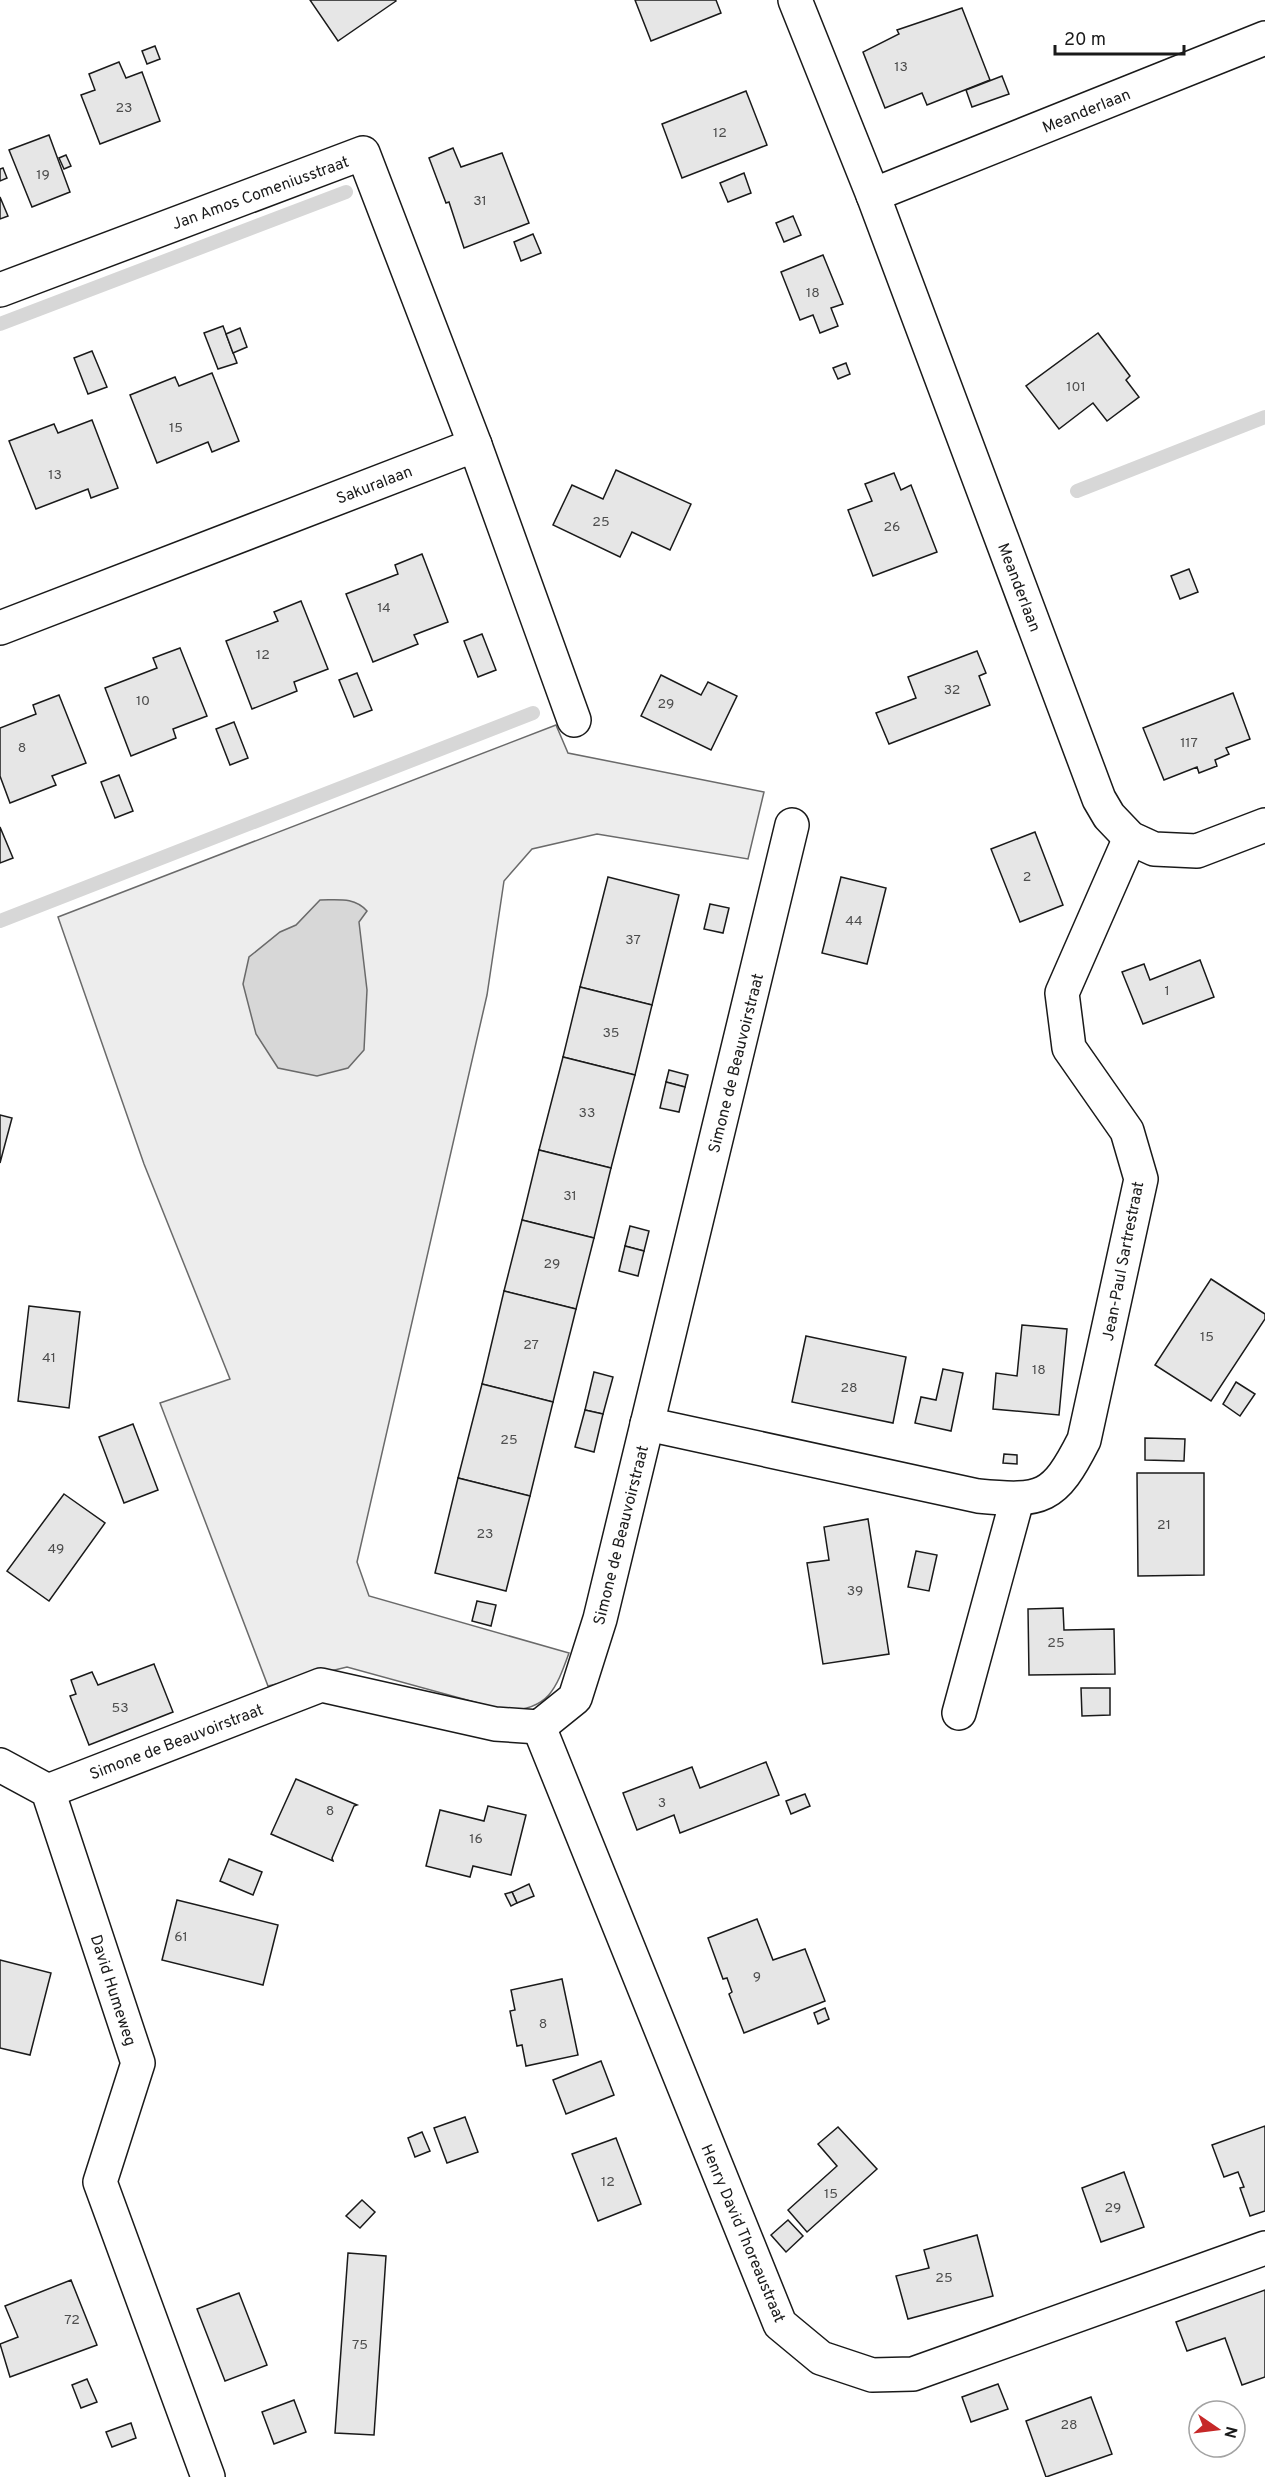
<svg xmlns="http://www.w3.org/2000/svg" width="1265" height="2477" viewBox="0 0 1265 2477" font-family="Overpass,sans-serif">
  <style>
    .green { fill: #ededed; stroke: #6a6a6a; stroke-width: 1.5 }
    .water { fill: #d7d7d7; stroke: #6a6a6a; stroke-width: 1.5 }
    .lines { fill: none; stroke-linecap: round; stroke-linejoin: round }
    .stream { stroke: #d7d7d7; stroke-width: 14 }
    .building { fill: #e6e6e6; stroke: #1a1a1a; stroke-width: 1.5 }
    .minor-casing { stroke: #1a1a1a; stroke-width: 36 }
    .minor { stroke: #fff; stroke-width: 33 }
    .labels { text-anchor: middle; stroke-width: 4.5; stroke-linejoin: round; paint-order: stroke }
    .number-label { font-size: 14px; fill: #4d4d4d }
    .street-label { font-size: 16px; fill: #1a1a1a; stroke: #fff }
  </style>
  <rect width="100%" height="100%" fill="#fff"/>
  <!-- green -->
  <path class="green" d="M556,725L568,753L764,792L748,859L597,834L532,849L504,881L487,995L357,1562L369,1596L569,1653C556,1689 549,1709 507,1711L347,1667L268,1686L160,1403L230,1379L144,1164L58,917Z"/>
  <!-- water -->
  <path class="water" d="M320,900C339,900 354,897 367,911L359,922L367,990L364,1050L348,1068L317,1076L278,1068L256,1034L243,984L249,957L280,932L296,925Z"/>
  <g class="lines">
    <!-- stream -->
    <g class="stream">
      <polyline points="0,324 346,192"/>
      <polyline points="1077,491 1265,417"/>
      <polyline points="0,921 533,713"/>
    </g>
  </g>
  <!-- building -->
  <g class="building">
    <polygon points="310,0 395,0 396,1 338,41"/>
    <polygon points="635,0 716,0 721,13 651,41"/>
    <polygon points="962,8 990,80 927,105 922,93 885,108 863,52 899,34 897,30"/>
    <polygon points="155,46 160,59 147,64 142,51"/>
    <polygon points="119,62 126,78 142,72 160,121 100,144 81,95 95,90 89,74"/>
    <polygon points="1002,76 1009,94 972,107 966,90"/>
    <polygon points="746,91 767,145 682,178 662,124"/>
    <polygon points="49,135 70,192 32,207 9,150"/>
    <polygon points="453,148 461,167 502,153 529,223 464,248 449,202 446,203 429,158"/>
    <polygon points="66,155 71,166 64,169 59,158"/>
    <polygon points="3,168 7,178 0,181 0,169"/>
    <polygon points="744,173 751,193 728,202 720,183"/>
    <polygon points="0,197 8,216 0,219"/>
    <polygon points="793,216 801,235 784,242 776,223"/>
    <polygon points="533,234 541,253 521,261 514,242"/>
    <polygon points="823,255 843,304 831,308 838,326 820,333 813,315 800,320 781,272"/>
    <polygon points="223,326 237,363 218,369 204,333"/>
    <polygon points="240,328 247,347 233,353 226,334"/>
    <polygon points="1098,333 1130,376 1126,380 1139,397 1107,421 1093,403 1059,429 1026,386"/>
    <polygon points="92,351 107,387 88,394 74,358"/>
    <polygon points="846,363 850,374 838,379 833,368"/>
    <polygon points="212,373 239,441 212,452 208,442 157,463 130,395 175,377 179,386"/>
    <polygon points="92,420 118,488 91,498 88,489 36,509 9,441 54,424 58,433"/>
    <polygon points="616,470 691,504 670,550 632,532 620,557 553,525 572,485 603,499"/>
    <polygon points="894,473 901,490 911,485 937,552 873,576 848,510 872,501 865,484"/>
    <polygon points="422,554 448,622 414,635 418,644 373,662 346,594 398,574 395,565"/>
    <polygon points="1189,569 1198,592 1180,599 1171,576"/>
    <polygon points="301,601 328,669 294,682 297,691 252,709 226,641 278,621 274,612"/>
    <polygon points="482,634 496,670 478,677 464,641"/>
    <polygon points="180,648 207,716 173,729 176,738 131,756 105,688 157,668 153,658"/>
    <polygon points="977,651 986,673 979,676 990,705 889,744 876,713 916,698 908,677"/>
    <polygon points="357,673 372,710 354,717 339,680"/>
    <polygon points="661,675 701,695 708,682 737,696 711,750 641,716"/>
    <polygon points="1233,693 1250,739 1226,748 1229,754 1215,760 1217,766 1199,773 1197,767 1164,780 1143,728"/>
    <polygon points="59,695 86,763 52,776 56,785 10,803 0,776 0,728 36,714 33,705"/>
    <polygon points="234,722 248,758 230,765 216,729"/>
    <polygon points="119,775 133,811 115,818 101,782"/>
    <polygon points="0,827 13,858 0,863"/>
    <polygon points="1035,832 1063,905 1020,922 991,849"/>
    <polygon points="608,877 679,895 652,1005 580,987"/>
    <polygon points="841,877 886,888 867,964 822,953"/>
    <polygon points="710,904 729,908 723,933 704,929"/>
    <polygon points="1200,960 1214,997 1143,1024 1122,972 1144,964 1150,980"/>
    <polygon points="580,987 652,1005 635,1075 563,1057"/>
    <polygon points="563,1057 635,1075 611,1168 539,1150"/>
    <polygon points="669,1070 688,1075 685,1087 666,1082"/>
    <polygon points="666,1082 685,1087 679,1112 660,1108"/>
    <polygon points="0,1115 12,1118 0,1163"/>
    <polygon points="539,1150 611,1168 594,1238 522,1220"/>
    <polygon points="522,1220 594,1238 576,1309 504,1291"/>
    <polygon points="630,1226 649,1231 644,1251 625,1246"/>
    <polygon points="625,1246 644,1251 638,1276 619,1271"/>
    <polygon points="1211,1279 1265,1314 1265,1319 1211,1401 1155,1365"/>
    <polygon points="504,1291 576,1309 553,1402 482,1384"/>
    <polygon points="29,1306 80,1312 69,1408 18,1401"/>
    <polygon points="1022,1325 1067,1329 1059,1415 993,1409 996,1373 1017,1376"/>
    <polygon points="806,1336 906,1357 893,1423 792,1402"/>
    <polygon points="943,1369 963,1373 951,1431 915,1423 921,1397 936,1400"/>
    <polygon points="594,1372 613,1377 603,1414 585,1410"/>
    <polygon points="1236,1382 1255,1394 1240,1416 1223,1404"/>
    <polygon points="482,1384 553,1402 530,1496 458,1478"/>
    <polygon points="585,1410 603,1414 594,1452 575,1447"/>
    <polygon points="133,1424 158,1490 124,1503 99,1437"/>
    <polygon points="1145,1438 1185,1439 1184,1461 1145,1460"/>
    <polygon points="1004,1454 1017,1455 1017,1464 1003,1463"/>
    <polygon points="1137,1473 1204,1473 1204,1575 1138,1576"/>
    <polygon points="458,1478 530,1496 506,1591 435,1573"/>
    <polygon points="64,1494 105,1523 49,1601 7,1571"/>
    <polygon points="868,1519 889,1654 823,1664 807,1563 829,1560 824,1527"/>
    <polygon points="916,1551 937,1555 929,1591 908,1587"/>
    <polygon points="477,1601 496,1605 491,1626 472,1621"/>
    <polygon points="1063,1608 1064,1630 1114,1629 1115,1674 1029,1675 1028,1609"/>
    <polygon points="154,1664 173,1712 89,1745 70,1696 76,1694 71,1680 92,1672 98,1685"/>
    <polygon points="1081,1688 1110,1688 1110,1715 1082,1716"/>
    <polygon points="766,1762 779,1795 680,1833 674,1815 637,1830 623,1793 692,1767 700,1788"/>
    <polygon points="296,1779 357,1805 354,1806 332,1858 333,1861 271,1834"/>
    <polygon points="805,1794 810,1806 791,1814 786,1801"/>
    <polygon points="488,1806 526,1815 511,1875 473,1866 470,1877 426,1866 440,1810 484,1821"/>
    <polygon points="229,1859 262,1872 253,1895 220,1881"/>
    <polygon points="529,1884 534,1896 517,1903 512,1892"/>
    <polygon points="512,1892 517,1903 511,1906 505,1894"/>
    <polygon points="177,1900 278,1925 263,1985 162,1960"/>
    <polygon points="757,1919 773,1960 805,1949 825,2001 744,2033 729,1994 732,1992 727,1978 723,1979 708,1938"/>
    <polygon points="0,1960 51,1973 30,2055 0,2048"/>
    <polygon points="562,1979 578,2055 526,2066 522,2045 517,2046 510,2011 515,2010 511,1990"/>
    <polygon points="825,2008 829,2019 818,2024 814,2013"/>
    <polygon points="601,2061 614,2095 566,2114 553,2080"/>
    <polygon points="465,2117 478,2152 447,2163 434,2128"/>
    <polygon points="1265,2126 1265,2211 1250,2216 1240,2188 1244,2187 1238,2172 1224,2177 1212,2145"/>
    <polygon points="838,2127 877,2169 807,2232 788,2210 837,2166 818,2144"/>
    <polygon points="422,2132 430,2151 415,2157 408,2138"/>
    <polygon points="616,2138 641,2204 598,2221 572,2154"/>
    <polygon points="1124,2172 1144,2227 1101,2242 1082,2188"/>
    <polygon points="362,2200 375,2212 360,2228 346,2216"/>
    <polygon points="788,2220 803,2236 786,2252 771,2235"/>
    <polygon points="977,2235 993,2296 908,2319 896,2276 929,2268 924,2250"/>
    <polygon points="348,2253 386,2256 374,2435 335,2433"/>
    <polygon points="71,2280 97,2345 10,2377 0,2344 18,2337 5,2306"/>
    <polygon points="1265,2290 1265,2377 1242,2385 1225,2338 1187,2351 1176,2322"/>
    <polygon points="239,2293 267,2365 225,2381 197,2309"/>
    <polygon points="87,2379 97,2402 81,2408 72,2385"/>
    <polygon points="998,2384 1008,2409 971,2422 962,2397"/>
    <polygon points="1091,2397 1112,2454 1046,2477 1026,2421"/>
    <polygon points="294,2400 306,2432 274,2444 262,2412"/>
    <polygon points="131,2423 136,2438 112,2447 106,2432"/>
  </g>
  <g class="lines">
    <!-- minor casing -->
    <g class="minor-casing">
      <g id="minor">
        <polyline points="795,0 873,195 1099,799 1109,816 1130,838 1154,849 1197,851 1265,825"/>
        <polyline points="873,195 1265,38"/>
        <polyline points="0,290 363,153 475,445"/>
        <polyline points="0,628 475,445 574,720"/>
        <path d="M647,1424L978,1496C1043,1502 1054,1499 1084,1440L1141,1179L1127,1131L1069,1048L1062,993L1130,838"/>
        <polyline points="959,1713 1017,1500"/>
        <polyline points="539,1727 780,2324 821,2358 872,2375 913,2374 1265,2248"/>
        <polyline points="0,1765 48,1791 138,2063 100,2182 208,2477"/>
        <polyline points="48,1791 321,1685 495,1724 539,1727 575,1698 600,1619 792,825"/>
      </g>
    </g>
    <!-- minor -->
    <use href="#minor" class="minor"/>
  </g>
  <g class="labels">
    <!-- number labels -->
    <g class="number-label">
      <text x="901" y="71">13</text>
      <text x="124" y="112">23</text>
      <text x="720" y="137">12</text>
      <text x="43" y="179">19</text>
      <text x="480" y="205">31</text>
      <text x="813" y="297">18</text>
      <text x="1076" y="391">101</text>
      <text x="176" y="432">15</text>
      <text x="55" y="479">13</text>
      <text x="601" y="526">25</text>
      <text x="892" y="531">26</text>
      <text x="384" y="612">14</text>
      <text x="263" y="659">12</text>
      <text x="952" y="694">32</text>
      <text x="143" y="705">10</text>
      <text x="666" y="708">29</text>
      <text x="1189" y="747">117</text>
      <text x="22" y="752">8</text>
      <text x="1027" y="881">2</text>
      <text x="854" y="925">44</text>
      <text x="633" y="944">37</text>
      <text x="1167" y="995">1</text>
      <text x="611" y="1037">35</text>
      <text x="587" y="1117">33</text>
      <text x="570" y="1200">31</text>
      <text x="552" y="1268">29</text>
      <text x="1207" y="1341">15</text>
      <text x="531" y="1349">27</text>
      <text x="49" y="1362">41</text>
      <text x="1039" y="1374">18</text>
      <text x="849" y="1392">28</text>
      <text x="509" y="1444">25</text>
      <text x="1164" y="1529">21</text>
      <text x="485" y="1538">23</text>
      <text x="56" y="1553">49</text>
      <text x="855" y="1595">39</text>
      <text x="1056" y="1647">25</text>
      <text x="120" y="1712">53</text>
      <text x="662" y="1807">3</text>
      <text x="330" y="1815">8</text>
      <text x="476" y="1843">16</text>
      <text x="181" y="1941">61</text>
      <text x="757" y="1981">9</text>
      <text x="543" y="2028">8</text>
      <text x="608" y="2186">12</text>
      <text x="831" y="2198">15</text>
      <text x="1113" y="2212">29</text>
      <text x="944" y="2282">25</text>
      <text x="72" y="2324">72</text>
      <text x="360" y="2349">75</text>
      <text x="1069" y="2429">28</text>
    </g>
    <!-- street labels -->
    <g class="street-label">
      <text transform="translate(1086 110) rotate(-22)" y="6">Meanderlaan</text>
      <text transform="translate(260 192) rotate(-20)" y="6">Jan Amos Comeniusstraat</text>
      <text transform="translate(374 484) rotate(-21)" y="6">Sakuralaan</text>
      <text transform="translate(1020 587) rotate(69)" y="6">Meanderlaan</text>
      <text transform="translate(735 1063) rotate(-76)" y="6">Simone de Beauvoirstraat</text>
      <text transform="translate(1122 1261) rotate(-79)" y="6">Jean-Paul Sartrestraat</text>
      <text transform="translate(620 1535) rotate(-76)" y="6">Simone de Beauvoirstraat</text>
      <text transform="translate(176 1741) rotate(-21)" y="6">Simone de Beauvoirstraat</text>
      <text transform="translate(114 1990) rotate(72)" y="6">David Humeweg</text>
      <text transform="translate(744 2233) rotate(67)" y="6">Henry David Thoreaustraat</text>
    </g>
  </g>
  <!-- north arrow -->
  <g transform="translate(1217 2429) rotate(104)"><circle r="28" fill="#ffffff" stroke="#a3a3a3" stroke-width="1.5"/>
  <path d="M0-4.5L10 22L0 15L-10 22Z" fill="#c62828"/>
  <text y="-9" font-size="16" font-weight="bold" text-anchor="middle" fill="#1a1a1a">N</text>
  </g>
  <!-- scale -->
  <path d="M1055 45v9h129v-9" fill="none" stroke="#1a1a1a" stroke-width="3"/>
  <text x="1064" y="45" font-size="18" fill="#1a1a1a" stroke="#ffffff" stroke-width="4.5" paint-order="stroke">20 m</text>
</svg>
